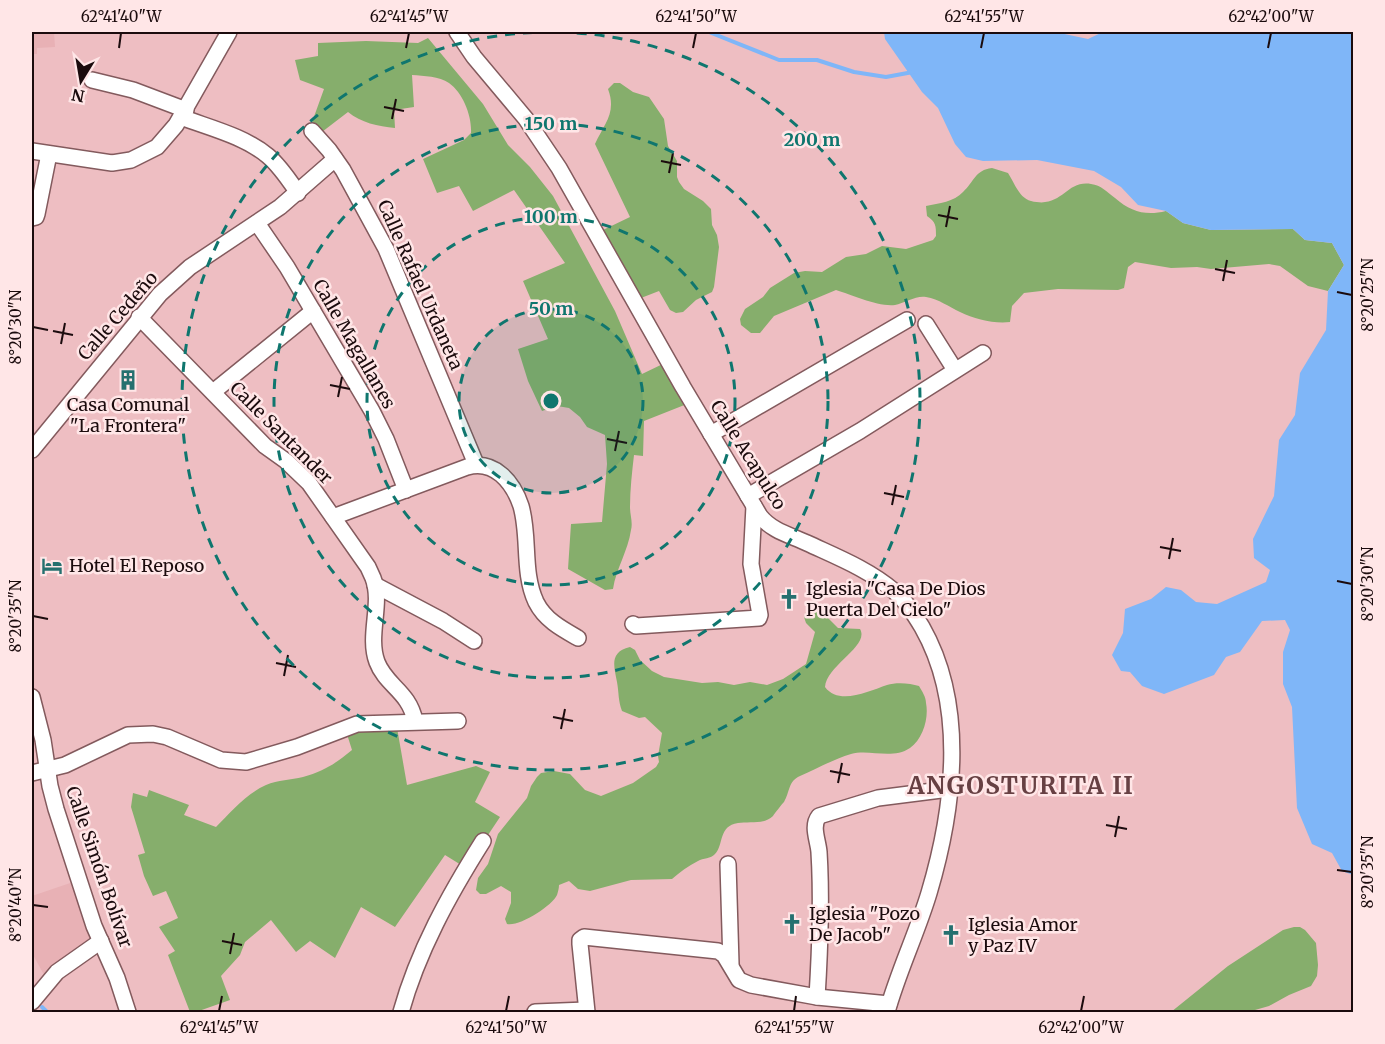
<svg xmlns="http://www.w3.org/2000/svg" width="1385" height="1044" viewBox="0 0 1385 1044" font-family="Merriweather,serif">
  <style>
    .built { fill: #e8b1b5 }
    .green { fill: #86ae6c }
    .water { fill: #7fb6f8 }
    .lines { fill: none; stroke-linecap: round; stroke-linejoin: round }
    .stream { stroke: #7fb6f8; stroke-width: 4 }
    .minor-casing { stroke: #835a5d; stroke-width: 18 }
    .minor { stroke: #fff; stroke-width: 15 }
    .ticks { fill: none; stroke: #1b0b0d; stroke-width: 2 }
    .ring { fill: none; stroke: #0f766e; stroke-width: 3; stroke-dasharray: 10 8 }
    .labels { text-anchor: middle; stroke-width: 5; stroke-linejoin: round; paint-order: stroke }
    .street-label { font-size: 18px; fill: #1b0b0d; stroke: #ffe6e7 }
    .poi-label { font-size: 18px; fill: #1b0b0d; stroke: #ffe6e7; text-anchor: start }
    .district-label { font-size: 24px; font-weight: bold; letter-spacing: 1.5px; fill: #674043; stroke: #ffe6e7 }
    .centre { fill: #0f766e; stroke: #ffe6e7; stroke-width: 3 }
    .ring-label { font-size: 18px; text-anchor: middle; font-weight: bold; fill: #0f766e; stroke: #ffe6e7; stroke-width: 5; stroke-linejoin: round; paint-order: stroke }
    .neatline { fill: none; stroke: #1b0b0d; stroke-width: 2 }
    .ticks-label { font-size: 15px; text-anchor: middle; fill: #1b0b0d }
  </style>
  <rect width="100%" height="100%" fill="#eebec2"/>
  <!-- built -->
  <g class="built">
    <polygon points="32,32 54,32 55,47 37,48 37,54 32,54"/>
    <polygon points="79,880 101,941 48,982 32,953 32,896"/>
  </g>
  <!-- green -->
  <g class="green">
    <path d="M428,38L483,104L508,145L530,167L553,196L615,311L642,374L669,361L692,402L644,421L643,456L634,455C632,472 630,490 630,507C630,515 633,522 631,530C628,551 616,569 613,589L605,590L568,569L571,524L602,522L607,464L605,435L587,427L580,417L569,408L557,406L542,411L528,381L518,349L548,339L523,281L565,263L514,190L473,211L459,186L437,193L423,159L464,140L471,133C472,116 463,93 449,83C439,76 424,76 412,75L414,107L394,110L395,128C378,126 361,123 348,112L318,135L311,125L324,89L300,80L295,60L318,56V43L366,41L418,43Z"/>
    <path d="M614,83H620L633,92L649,97L664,119L668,146L677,161V177L679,182L684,189L703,201L711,209L712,225L717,235L719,247L714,287L712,292L696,300L683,312L676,313L670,310L659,291L641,298L603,230L630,217L595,144C604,124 617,113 608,89Z"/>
    <path d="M992,168L1008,173C1014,182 1019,198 1031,201C1063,209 1065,180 1091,184C1101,185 1107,192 1115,198C1131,212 1146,216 1166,211L1183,223L1211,230L1293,229L1305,240L1332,243L1344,265L1328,291L1308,286L1280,266L1269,264L1211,269L1197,267L1171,268L1135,262L1128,267L1124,288L1118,290L1058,289L1024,293L1012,306L1010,322C994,324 975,319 960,312C949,307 939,299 926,297C917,295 904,303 895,305C878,307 852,295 836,290L774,316L760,333H751L741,325L740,319L745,309L763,297L770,288L794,273L805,271L822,272L846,257L866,254L882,246L906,249L933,240L936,236C936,226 936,222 927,216L926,206C939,203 954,202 963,192C974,182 975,170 992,168Z"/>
    <path d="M812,610L822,612L838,628L860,629C870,646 827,665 825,687C839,706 869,691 887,685C896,682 910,683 919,686C922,691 926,697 926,703C929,718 923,739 910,748C892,760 870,749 851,754C834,759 816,769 800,776C788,781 790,792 784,802C782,804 775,813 773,816C764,825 748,821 738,823C718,826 724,845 715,854C711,859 703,858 698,861C688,866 680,872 672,879L631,880L590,891L578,889L569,881L559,885C559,888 558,892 557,895C552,906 519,927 507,924L505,919L511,903V892L501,886L486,894H480L476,890L478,878L488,864L498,834L527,798L531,786L537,777L541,773L554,771L570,774L585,790L601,796L633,783L656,767L659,762L658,756L662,733L645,717L639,718L622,711C618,701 619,693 617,682C614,666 609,652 630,647L635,650L640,660L652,671L664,677L702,683L718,682L734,685L750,682L767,685L783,679L806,664L815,632L806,623L804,617L806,612Z"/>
    <path d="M396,722L407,785L476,766L490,772L475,802L500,817L466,868L445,855L395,927L361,907L335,958L310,941L296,952L271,920L245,942L240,955L221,976L230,1000L196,1012H190L168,955L175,951L159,927L178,918L166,891L153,896L144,876L138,855L145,853L131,807L133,793L147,797L149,790L189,805L184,815L216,827C231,812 246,794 266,785C278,780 291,780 303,777C324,771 335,764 352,750L345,728Z"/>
    <polygon points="1294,927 1300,927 1305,930 1316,943 1318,965 1317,976 1311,986 1289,995 1269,1006 1248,1012 1171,1012 1228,966 1283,930"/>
  </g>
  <!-- water -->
  <polygon class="water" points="884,32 1055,32 1088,39 1103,32 1353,32 1353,875 1342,871 1332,853 1312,844 1297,808 1292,707 1283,684 1283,652 1290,630 1285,620 1262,621 1240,652 1226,657 1214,675 1164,694 1142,686 1130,672 1121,671 1112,655 1123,633 1125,609 1151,599 1166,587 1181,590 1196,602 1217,604 1266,582 1270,570 1254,558 1253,539 1274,496 1279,440 1295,415 1300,373 1326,330 1328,291 1344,265 1332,243 1305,240 1293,229 1211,230 1183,223 1166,211 1138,205 1121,187 1094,171 1037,160 983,161 966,157 955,144 938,108 922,92 885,39"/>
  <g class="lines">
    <!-- stream -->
    <g class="stream">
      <polyline points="709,32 779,60 817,60 854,72 886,77 913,72"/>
      <polyline points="42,1007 47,1012"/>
    </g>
    <!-- minor casing -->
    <g class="minor-casing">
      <g id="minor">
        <path d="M457,32L474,57L526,119L559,168L683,387L760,516C772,531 790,535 807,543C837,557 868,569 894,591C906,601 914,614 922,627C967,706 954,809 929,893C917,933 898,972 887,1012"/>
        <polyline points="92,80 133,90 186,110"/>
        <path d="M181,117C210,128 244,136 268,156C280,166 289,180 298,193"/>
        <polyline points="312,131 329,150 343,170 386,249 476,464"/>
        <polyline points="32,151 112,163 131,160 157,147 176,125 229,32"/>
        <polyline points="32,218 36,217 37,214 49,154"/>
        <polyline points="257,223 287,267 372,411 386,439 406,490"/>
        <path d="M139,317L265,446L286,461L309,483L368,567L373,578C383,604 367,635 377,662C386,686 409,691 415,721"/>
        <polyline points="926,324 955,370"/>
        <polyline points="213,392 313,311"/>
        <polyline points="711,434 907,320"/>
        <polyline points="32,450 160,294 190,267 280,207 335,159"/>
        <polyline points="748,496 860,431 983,353"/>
        <path d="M333,517L467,467C494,459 513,482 521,506C530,537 522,572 536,602C545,620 562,629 578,638"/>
        <polyline points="375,585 443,621 474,641"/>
        <polyline points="633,624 636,626 759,618 760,615 751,564 754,506"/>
        <polyline points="32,697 43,740 50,786 56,809 94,926 117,978 128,1012"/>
        <polyline points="32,773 65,765 128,735 153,734 167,737 221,760 246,762 297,747 357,724 458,721"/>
        <polyline points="728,864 731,964"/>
        <path d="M817,997C820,949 822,900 819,852C818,840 811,826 819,816L878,798L949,789"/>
        <polyline points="32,1002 57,972 101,941"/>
        <path d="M401,1012C418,951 449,895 483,841"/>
        <polyline points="535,1012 586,1010"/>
        <polyline points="587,1012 580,944 580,940 584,937 718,951 724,955 739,980 751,985 817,997 889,1004"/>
      </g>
    </g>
    <!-- minor -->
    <use href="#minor" class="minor"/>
  </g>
  <!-- ticks -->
  <path class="ticks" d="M119,48L121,33M406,48L409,33M693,48L696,33M981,48L984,33M1268,48L1271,33M384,107L404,111M392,119L396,99M661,161L681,165M669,173L673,153M938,215L958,219M946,227L950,206M1215,269L1235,273M1223,281L1227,260M1337,292L1352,295M33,327L48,330M53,331L73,335M61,344L65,323M330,385L350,389M338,397L342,377M607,439L627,443M615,451L619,431M884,493L904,497M892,505L896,485M1160,547L1181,551M1169,559L1173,538M1337,581L1352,584M33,616L48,619M276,663L296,667M284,676L288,655M553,717L573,721M561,729L565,709M830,771L850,775M838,783L842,763M1106,825L1127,829M1115,837L1119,816M1337,870L1352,872M33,905L48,907M222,941L242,945M230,954L234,933M219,1011L222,996M506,1011L509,996M794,1011L796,996M1081,1011L1084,996"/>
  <!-- distance rings -->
  <circle cx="551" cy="401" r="92" fill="#0f766e" fill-opacity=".12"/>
  <g class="ring">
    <circle cx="551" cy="401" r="92"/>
    <circle cx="551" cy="401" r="184"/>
    <circle cx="551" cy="401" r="277"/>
    <circle cx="551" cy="401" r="369"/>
  </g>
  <!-- icons -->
  <defs>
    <g id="building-bare" transform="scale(1.62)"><path d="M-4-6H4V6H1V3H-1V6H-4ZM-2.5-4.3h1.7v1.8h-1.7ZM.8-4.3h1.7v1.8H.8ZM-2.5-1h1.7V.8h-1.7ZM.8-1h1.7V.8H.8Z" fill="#25706f" stroke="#ffe6e7" stroke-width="2.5" paint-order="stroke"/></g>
    <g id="hotel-bare" transform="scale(1.62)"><path d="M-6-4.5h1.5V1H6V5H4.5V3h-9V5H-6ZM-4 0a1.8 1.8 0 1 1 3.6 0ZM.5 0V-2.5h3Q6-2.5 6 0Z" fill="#25706f" stroke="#ffe6e7" stroke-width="2.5" paint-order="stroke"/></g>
    <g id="church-bare" transform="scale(1.62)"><path d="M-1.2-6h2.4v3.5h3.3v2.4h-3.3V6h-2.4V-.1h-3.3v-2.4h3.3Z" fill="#25706f" stroke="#ffe6e7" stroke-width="2.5" paint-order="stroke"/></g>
  </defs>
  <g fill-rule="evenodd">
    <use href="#building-bare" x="128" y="380"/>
    <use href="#hotel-bare" x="52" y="566"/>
    <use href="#church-bare" x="789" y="599"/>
    <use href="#church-bare" x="792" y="924"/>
    <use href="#church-bare" x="951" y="935"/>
  </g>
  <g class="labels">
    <!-- street labels -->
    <g class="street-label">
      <text transform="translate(420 285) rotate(66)" y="6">Calle Rafael Urdaneta</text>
      <text transform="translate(118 316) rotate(-49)" y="6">Calle Cedeño</text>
      <text transform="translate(354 344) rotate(60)" y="6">Calle Magallanes</text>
      <text transform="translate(281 433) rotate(45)" y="6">Calle Santander</text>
      <text transform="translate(748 455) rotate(58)" y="6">Calle Acapulco</text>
      <text transform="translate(99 867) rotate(71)" y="6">Calle Simón Bolívar</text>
    </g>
    <!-- poi labels -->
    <g class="poi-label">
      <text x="128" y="411" text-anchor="middle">Casa Comunal<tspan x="128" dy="21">"La Frontera"</tspan></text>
      <text x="69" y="572">Hotel El Reposo</text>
      <text x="806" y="595">Iglesia "Casa De Dios<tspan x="806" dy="21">Puerta Del Cielo"</tspan></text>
      <text x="809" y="920">Iglesia "Pozo<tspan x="809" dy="21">De Jacob"</tspan></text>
      <text x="968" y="931">Iglesia Amor<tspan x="968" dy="21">y Paz IV</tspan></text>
    </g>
    <!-- district labels -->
    <g class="district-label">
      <text x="1021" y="794">ANGOSTURITA II</text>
    </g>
  </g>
  <circle cx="551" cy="401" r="9" class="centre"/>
  <g class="ring-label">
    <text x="551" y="130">150 m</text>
    <text x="812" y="146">200 m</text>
    <text x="551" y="223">100 m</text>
    <text x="551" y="315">50 m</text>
  </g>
  <!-- border -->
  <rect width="1385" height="1044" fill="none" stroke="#ffe6e7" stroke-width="66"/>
  <!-- north arrow -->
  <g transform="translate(81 81) rotate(191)" stroke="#ffe6e7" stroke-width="4.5" paint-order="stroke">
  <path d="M0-4.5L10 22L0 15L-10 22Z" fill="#1b0b0d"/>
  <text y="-9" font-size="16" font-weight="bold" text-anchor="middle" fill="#1b0b0d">N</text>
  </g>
  <rect x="33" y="33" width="1319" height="978" class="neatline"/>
  <g class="ticks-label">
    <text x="121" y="22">62°41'40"W</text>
    <text x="409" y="22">62°41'45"W</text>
    <text x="696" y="22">62°41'50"W</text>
    <text x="984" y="22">62°41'55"W</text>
    <text x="1271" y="22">62°42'00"W</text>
    <text transform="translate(1368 295) rotate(-90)" y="5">8°20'25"N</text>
    <text transform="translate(16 327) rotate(-90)" y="5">8°20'30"N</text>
    <text transform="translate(1368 584) rotate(-90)" y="5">8°20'30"N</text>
    <text transform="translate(16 616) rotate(-90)" y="5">8°20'35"N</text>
    <text transform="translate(1368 872) rotate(-90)" y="5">8°20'35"N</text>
    <text transform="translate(16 905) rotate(-90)" y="5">8°20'40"N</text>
    <text x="219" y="1033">62°41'45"W</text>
    <text x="506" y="1033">62°41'50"W</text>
    <text x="794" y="1033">62°41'55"W</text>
    <text x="1081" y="1033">62°42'00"W</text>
  </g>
</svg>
